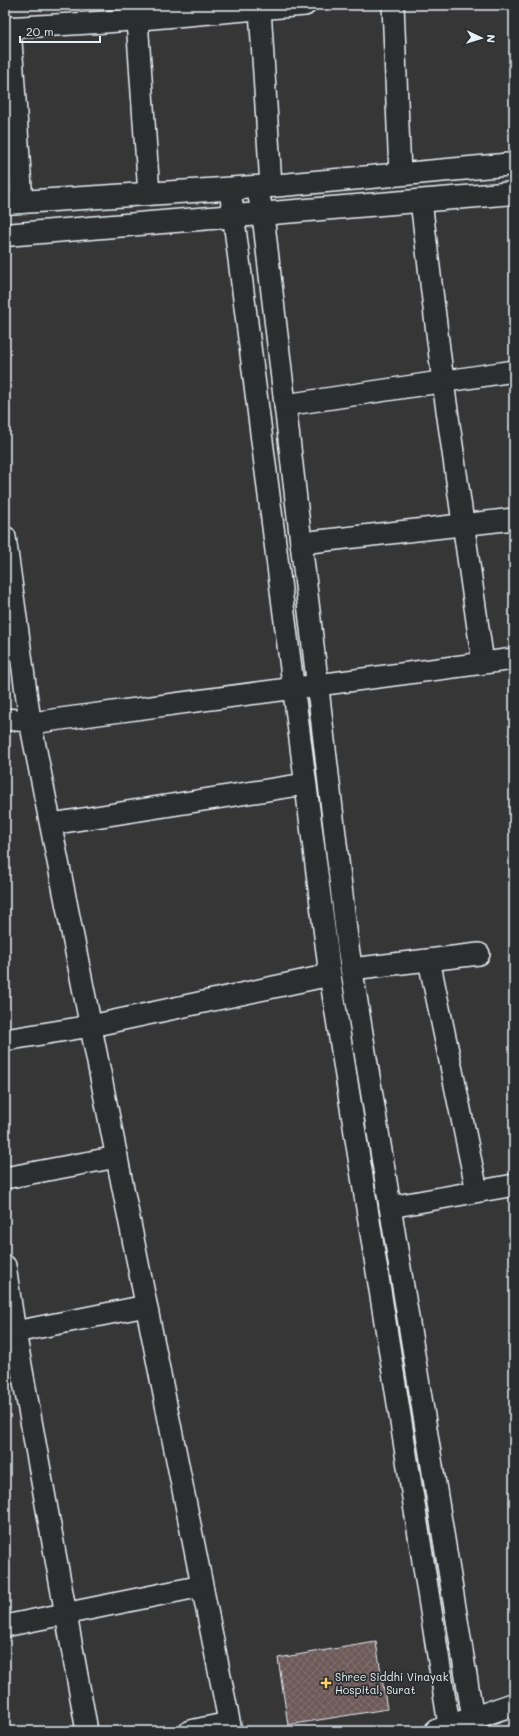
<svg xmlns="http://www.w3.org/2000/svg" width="519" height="1736" viewBox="0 0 519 1736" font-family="Mali,sans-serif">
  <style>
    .building { fill: url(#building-cross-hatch); stroke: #e8f1f8 }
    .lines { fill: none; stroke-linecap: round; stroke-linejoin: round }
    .minor-casing { stroke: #e8f1f8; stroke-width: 24 }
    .tertiary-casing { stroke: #e8f1f8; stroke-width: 25 }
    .minor { stroke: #2a2d2e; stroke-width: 21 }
    .tertiary { stroke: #2a2d2e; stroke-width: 22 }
    .poi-dot { fill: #ffd166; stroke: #2a2d2e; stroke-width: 1.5 }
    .labels { text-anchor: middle; stroke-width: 3.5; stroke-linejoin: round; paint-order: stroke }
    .poi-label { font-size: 11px; fill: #e8f1f8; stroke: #2a2d2e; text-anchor: start }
  </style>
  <defs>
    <pattern id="building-cross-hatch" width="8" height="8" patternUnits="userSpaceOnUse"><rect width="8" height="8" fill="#6d5a59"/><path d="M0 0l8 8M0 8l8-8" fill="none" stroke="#827272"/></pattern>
  </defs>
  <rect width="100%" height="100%" fill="#373637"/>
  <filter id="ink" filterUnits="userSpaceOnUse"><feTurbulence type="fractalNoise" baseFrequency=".025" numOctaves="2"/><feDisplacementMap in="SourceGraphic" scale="8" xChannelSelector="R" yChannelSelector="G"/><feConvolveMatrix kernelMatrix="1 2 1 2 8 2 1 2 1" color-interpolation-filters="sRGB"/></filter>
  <g filter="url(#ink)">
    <!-- building -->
    <polygon class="building" points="376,1642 387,1709 288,1725 278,1658"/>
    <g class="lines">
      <!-- minor casing -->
      <g class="minor-casing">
        <g id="minor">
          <polyline points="393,5 400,174"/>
          <polyline points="260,9 271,186"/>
          <polyline points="137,20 149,194"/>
          <polyline points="10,27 22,202"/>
          <polyline points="5,28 106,22 305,5"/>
          <polyline points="257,187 263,215 348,947 475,1731"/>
          <polyline points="230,189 330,975 450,1731"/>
          <polyline points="421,201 443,382 483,663"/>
          <polyline points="285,405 514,371"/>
          <polyline points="5,537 30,721 231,1731"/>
          <polyline points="301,543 514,519"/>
          <polyline points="5,719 40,722 53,720 514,659"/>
          <polyline points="51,824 305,784"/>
          <polyline points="429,960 477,1191"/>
          <polyline points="351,969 479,954"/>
          <polyline points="5,1040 91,1026 330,975"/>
          <polyline points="5,1178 117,1157"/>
          <polyline points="390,1207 514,1185"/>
          <polyline points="5,1266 15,1332 87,1731"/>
          <polyline points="5,1334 146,1306"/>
          <polyline points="5,1626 202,1586"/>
          <polyline points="190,1731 229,1723"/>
        </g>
      </g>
      <!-- tertiary casing -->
      <g class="tertiary-casing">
        <g id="tertiary">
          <polyline points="5,203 271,186 514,164"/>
          <polyline points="5,235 514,193"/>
          <polyline points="436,1731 514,1704"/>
        </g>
      </g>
      <!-- minor -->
      <use href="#minor" class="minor"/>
      <!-- tertiary -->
      <use href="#tertiary" class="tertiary"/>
    </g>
  </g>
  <!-- markers -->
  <path class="poi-dot" d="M324 1677h4v4h4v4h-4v4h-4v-4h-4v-4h4z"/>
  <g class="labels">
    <!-- poi labels -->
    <g class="poi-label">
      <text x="335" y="1681">Shree Siddhi Vinayak<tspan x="335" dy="13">Hospital, Surat</tspan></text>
    </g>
  </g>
  <!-- margin -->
  <rect width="519" height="1736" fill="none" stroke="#2a2d2e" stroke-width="20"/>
  <rect x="10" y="10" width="499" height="1716" fill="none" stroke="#e8f1f8" stroke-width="1.5" filter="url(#ink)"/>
  <!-- north arrow -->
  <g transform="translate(481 38) rotate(94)" stroke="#2a2d2e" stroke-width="3" paint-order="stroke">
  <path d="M0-3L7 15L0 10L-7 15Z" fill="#e8f1f8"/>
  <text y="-6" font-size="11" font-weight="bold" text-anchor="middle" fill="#e8f1f8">N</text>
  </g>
  <!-- scale -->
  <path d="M20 36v6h80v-6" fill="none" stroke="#e8f1f8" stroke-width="2"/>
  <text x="26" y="36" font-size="12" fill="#e8f1f8" stroke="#2a2d2e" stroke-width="3" paint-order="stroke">20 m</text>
</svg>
